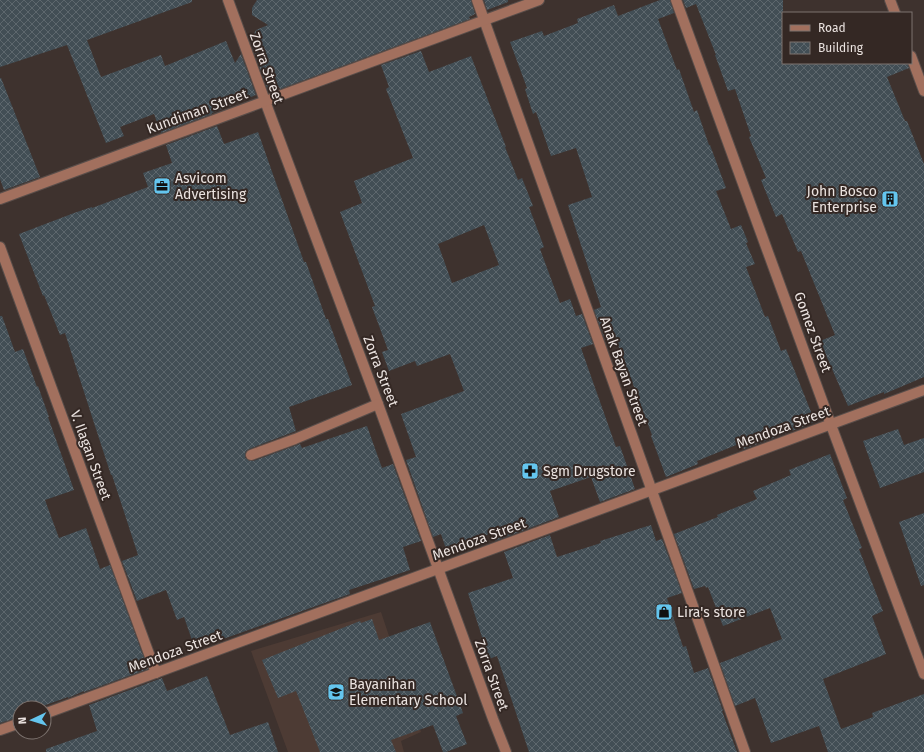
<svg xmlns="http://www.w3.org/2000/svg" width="924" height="752" viewBox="0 0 924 752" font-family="'Fira Sans',sans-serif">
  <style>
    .built { fill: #4d3b34 }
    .building { fill: url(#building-cross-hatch); fill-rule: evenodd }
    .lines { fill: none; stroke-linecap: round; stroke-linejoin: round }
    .minor-casing { stroke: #5a4e4a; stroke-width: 12 }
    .minor { stroke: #a2705e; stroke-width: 10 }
    .labels { text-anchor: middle; stroke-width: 4; stroke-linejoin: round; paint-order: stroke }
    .street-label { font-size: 14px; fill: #ebe3e0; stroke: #342824 }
    .poi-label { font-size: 14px; fill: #ebe3e0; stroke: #342824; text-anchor: start }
  </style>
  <defs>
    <pattern id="building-cross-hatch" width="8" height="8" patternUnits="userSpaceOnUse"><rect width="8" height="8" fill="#424e55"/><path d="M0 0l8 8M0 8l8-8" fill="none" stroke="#5d676d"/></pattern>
  </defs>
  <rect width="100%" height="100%" fill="#3e322e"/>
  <!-- built -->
  <polygon class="built" points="381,612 421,732 401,741 404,752 288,752 251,651"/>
  <!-- building -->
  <g class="building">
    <polygon points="0,0 192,0 192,2 87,40 101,77 161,55 165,66 226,41 235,63 241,54 256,95 212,113 212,114 161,133 154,114 120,127 124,136 106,143 67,45 0,67"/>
    <polygon points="257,0 471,0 475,14 469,17 470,19 280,89 279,87 268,91 250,40 256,30 268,25 252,15 252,8"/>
    <polygon points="484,0 508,0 508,2 487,10"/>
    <polygon points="660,0 670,0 674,13 658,19 677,70 679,69 694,112 697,110 709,145 710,145 726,188 716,191 731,229 741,225 748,242 746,243 755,264 746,267 765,317 768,316 781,351 786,349 815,422 744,449 741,443 697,461 698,464 666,477 651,436 652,435 634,387 615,337 605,340 594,310 601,307 568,205 592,197 576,148 551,156 536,112 533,114 525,89 527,88 510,42 542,31 544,36 578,23 577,19 614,5 618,16"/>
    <polygon points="683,0 783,0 783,63 907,63 909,68 887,77 905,121 907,121 924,164 924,377 884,394 884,392 848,406 820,341 835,335 801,251 798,252 782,214 776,217 761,180 766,178 749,137 751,136 735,89 728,91 715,55 716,55 696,4 686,8"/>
    <path d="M421,51L429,72L471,56L506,147H505L518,180L522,178L533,206L529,207L544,247L540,249L560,303L570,299L576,316L582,314L593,344L581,348L616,447L620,446L635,489L600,502L591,477L550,491L559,517L495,541L492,533L446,549L441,534L433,537L406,460L416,457L401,414L464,391L450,354L417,366L415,361L389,371L382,352L388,350L372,307L375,306L340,212L362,203L354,181L413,158L386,89L389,87L381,65ZM484,225L499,265L452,283L438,244Z"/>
    <polygon points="0,78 1,78 40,177 4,190 0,179"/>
    <polygon points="217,126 224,144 258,132 304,262 306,262 326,319 328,319 352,385 289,407 296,431 249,449 246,451 245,454 245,458 250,461 253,461 300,444 302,448 367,426 382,468 393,464 421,541 403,547 410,570 349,590 350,594 195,649 184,617 177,620 166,590 137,601 122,561 138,555 112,475 111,475 94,423 65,333 60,335 44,295 43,296 19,234 74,213 92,207 92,208 148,187 143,173 172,163 166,145"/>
    <polygon points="0,316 2,316 15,352 23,349 37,387 38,386 49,417 48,417 74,490 45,500 59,538 86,528 100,569 110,565 148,669 84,692 84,691 68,698 68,697 37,708 20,708 20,717 0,723"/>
    <polygon points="898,429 904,445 924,438 924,472 880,488 863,441"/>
    <polygon points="830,454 847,498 843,500 862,548 859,549 883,611 872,616 886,654 823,679 841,729 873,717 872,713 924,694 924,752 828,752 819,726 771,743 755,698 735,706 720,663 782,639 770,608 723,626 708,587 706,588 705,586 694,589 674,534 718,517 717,515 757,499 753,491 791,475 789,470"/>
    <polygon points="924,513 924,585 921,586 899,522"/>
    <polygon points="651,525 656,541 662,539 682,593 667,598 683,647 686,646 694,673 708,668 723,711 722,711 737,752 529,752 497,656 489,659 468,593 513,578 504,552 550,535 557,557 601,543 600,541"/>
    <polygon points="372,619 379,640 430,622 463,713 456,716 467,744 446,752 443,752 433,725 391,740 396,752 320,752 296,691 278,698 262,660 360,621 361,623"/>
    <polygon points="207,676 230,735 268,722 278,752 46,752 46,749 97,731 89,705 162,678 167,691"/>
  </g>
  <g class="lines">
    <!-- minor casing -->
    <g class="minor-casing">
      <g id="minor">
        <polyline points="228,0 265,101 378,404 493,719 506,752"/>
        <polyline points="477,0 745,752"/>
        <polyline points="676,0 831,425 924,674"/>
        <polyline points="890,0 895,13"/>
        <polyline points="911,56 924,91"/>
        <polyline points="0,199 539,0"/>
        <polyline points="0,247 156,673"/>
        <polyline points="251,455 295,439 378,404"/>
        <polyline points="44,714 924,390"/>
        <polyline points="0,730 20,723"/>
      </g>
    </g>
    <!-- minor -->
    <use href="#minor" class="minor"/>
  </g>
  <!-- icons -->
  <defs>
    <g id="office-square" transform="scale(0.9)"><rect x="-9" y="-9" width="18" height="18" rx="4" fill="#64c5ee" stroke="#342824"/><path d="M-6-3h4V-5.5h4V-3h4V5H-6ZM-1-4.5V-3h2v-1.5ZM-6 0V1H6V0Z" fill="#111"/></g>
    <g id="building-square" transform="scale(0.9)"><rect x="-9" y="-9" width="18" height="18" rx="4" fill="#64c5ee" stroke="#342824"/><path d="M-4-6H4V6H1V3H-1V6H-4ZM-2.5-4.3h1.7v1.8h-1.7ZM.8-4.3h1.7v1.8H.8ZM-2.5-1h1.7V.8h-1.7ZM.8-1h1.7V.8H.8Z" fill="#111"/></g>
    <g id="pharmacy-square" transform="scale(0.9)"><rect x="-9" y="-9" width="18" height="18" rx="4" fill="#64c5ee" stroke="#342824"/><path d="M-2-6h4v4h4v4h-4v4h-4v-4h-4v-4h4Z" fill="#111"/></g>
    <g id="shop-square" transform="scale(0.9)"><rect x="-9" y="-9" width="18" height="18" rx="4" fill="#64c5ee" stroke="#342824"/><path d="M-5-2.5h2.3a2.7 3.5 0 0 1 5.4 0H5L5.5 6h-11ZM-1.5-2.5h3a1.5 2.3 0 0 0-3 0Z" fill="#111"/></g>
    <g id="school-square" transform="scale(0.9)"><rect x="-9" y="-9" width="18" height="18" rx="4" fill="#64c5ee" stroke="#342824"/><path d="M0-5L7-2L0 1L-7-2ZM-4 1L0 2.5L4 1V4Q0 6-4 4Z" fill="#111"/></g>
  </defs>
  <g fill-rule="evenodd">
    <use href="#office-square" x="162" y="186"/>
    <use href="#building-square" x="890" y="199"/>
    <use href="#pharmacy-square" x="530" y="471"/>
    <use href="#shop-square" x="664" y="612"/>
    <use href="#school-square" x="336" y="692"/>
  </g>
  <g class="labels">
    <!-- street labels -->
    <g class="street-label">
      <text transform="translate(267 68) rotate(70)" y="5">Zorra Street</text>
      <text transform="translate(197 111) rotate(-20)" y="5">Kundiman Street</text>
      <text transform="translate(813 332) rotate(70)" y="5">Gomez Street</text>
      <text transform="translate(381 371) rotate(69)" y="5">Zorra Street</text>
      <text transform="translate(624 371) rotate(70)" y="5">Anak Bayan Street</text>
      <text transform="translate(783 427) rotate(-20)" y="5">Mendoza Street</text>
      <text transform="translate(91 455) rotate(70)" y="5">V. Ilagan Street</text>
      <text transform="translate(479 539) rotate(-20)" y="5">Mendoza Street</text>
      <text transform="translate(175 651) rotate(-20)" y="5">Mendoza Street</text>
      <text transform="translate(492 675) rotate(70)" y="5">Zorra Street</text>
    </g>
    <!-- poi labels -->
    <g class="poi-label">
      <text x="175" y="183">Asvicom<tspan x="175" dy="16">Advertising</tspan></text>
      <text x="877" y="196" text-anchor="end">John Bosco<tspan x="877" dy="16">Enterprise</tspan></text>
      <text x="543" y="476">Sgm Drugstore</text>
      <text x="677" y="617">Lira's store</text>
      <text x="349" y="689">Bayanihan<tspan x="349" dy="16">Elementary School</tspan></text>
    </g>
  </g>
  <!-- legend -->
  <rect x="782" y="12" width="130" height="52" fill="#342824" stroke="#7d736f"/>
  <rect x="790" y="25" width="20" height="6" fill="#a2705e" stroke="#7d736f"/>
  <text x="818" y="32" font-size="12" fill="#ebe3e0">Road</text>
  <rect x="790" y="42" width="20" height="12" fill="url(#building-cross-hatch)" stroke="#7d736f"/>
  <text x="818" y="52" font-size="12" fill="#ebe3e0">Building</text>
  <!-- north arrow -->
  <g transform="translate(32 720) rotate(266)"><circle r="19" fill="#342824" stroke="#7d736f"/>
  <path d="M0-3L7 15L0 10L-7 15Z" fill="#64c5ee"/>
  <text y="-6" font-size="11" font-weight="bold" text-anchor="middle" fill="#ebe3e0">N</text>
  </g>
</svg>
